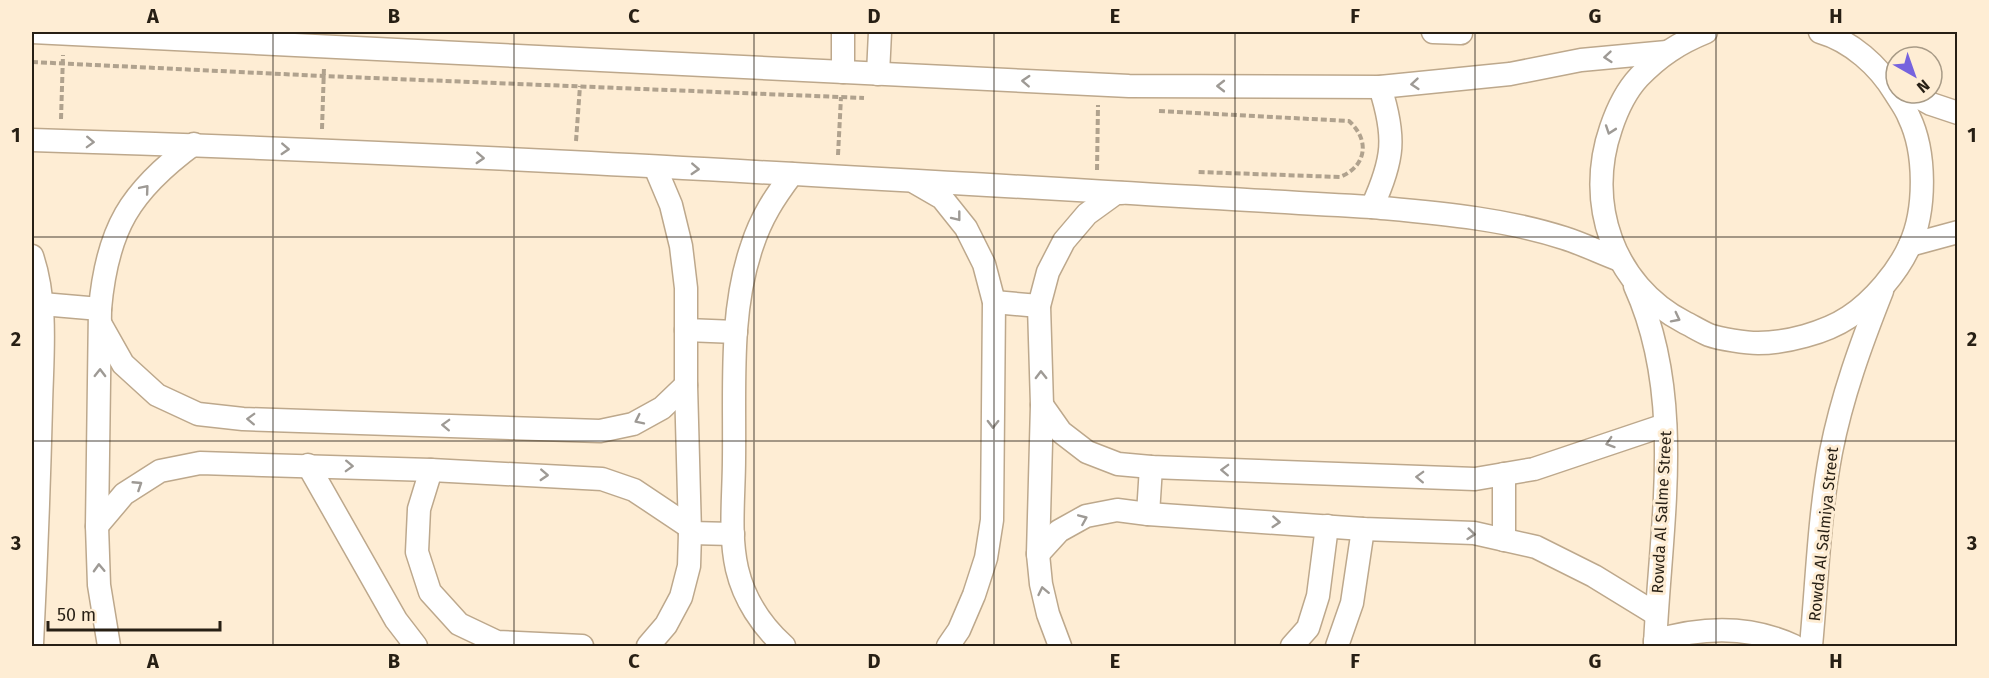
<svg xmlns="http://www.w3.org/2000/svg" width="1989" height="678" viewBox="0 0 1989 678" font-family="'Fira Sans',sans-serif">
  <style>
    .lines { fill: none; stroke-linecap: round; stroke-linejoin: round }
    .minor-casing { stroke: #bda88c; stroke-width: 25 }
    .path { stroke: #b0a28e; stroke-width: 4; stroke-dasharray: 6 3; stroke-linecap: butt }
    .minor { stroke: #fff; stroke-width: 22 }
    .oneway { stroke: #9e9a95 }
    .grid { fill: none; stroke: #271f14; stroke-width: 1.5; stroke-opacity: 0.55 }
    .labels { text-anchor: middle; stroke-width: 6; stroke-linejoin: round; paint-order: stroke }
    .street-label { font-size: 16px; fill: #271f14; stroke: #feedd4 }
    .neatline { fill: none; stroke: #271f14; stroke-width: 2 }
    .grid-label { font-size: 20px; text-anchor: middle; font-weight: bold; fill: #271f14 }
  </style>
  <rect width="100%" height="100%" fill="#feedd4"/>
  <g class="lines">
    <!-- minor casing -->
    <g class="minor-casing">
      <g id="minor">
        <polyline points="32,32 1129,86 1380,87 1510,74 1581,60 1667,52"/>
        <polyline points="843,32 843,72"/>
        <polyline points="1433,32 1461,33"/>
        <path d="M1706,32C1679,43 1659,56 1639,77C1626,91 1617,110 1611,128C1585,203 1613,285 1684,322C1692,326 1700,331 1709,335C1720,339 1746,343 1758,343C1786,343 1825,333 1849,317C1873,301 1898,272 1910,245C1926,210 1926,152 1909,117C1906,109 1900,101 1895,93C1879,66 1851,41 1820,32"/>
        <polyline points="878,74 880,32"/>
        <polyline points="1911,93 1931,104 1958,113"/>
        <path d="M32,140C479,153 926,182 1372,207C1436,213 1502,218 1564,238C1583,244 1601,253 1620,260"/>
        <polyline points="916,183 942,198 966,228 984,264 994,302 992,520 986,558 974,595 959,630 948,646"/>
        <path d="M1372,207C1394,159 1396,137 1380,87"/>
        <polyline points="1910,245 1958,232"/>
        <path d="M32,256C48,303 42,357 41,406C39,485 36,564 32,644"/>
        <path d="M1635,286C1686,398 1660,528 1655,646"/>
        <polyline points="994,302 1039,306"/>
        <polyline points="42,304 100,309"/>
        <polyline points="101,325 123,364 157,395 198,414 243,419 600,431 633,424 662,408 686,385"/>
        <polyline points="686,330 736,332"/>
        <polyline points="1042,405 1061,432 1087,452 1118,464 1151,467 1475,479 1534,469 1665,425"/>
        <polyline points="308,465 396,620 416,646"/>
        <polyline points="431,470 419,509 417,552 430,592 459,624 497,642 582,646"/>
        <polyline points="1148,514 1151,467"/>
        <polyline points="97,526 124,494 160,471 200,463 431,470 602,479 634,490 688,526"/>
        <polyline points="690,533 733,534"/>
        <polyline points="1504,540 1504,474"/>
        <polyline points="1038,554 1059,531 1086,516 1117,510 1148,514 1363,529 1474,533 1536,547 1594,576 1656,614"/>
        <path d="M1655,641C1701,627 1749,625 1794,646"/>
        <path d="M109,646L99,585L97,526L100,309C107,229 130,191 194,144"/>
        <polyline points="648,646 666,625 681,597 689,566 690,533 686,385 686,288 681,246 671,205 655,167"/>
        <path d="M784,646C762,626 744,599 737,569C729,534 734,495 734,459C735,390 729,312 752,246C761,218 774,198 792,174"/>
        <polyline points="1060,646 1048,614 1041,584 1038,554 1042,405 1039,306 1048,272 1064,241 1087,214 1116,193 1121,193"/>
        <polyline points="1292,646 1308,628 1318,596 1327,526"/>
        <polyline points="1337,646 1352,603 1363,529"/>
        <path d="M1811,646C1817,582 1819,515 1831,452C1842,396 1861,344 1882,291"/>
      </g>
    </g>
    <!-- path -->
    <g class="path">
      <polyline points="32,62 323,76 864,98"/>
      <path d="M1159,111L1349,121C1370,140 1367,166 1340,177L1198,172"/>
      <polyline points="61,119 63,55"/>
      <polyline points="322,129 324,67"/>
      <polyline points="576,141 580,86"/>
      <polyline points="838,155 841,97"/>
      <polyline points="1097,170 1098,105"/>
    </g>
    <!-- minor -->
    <use href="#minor" class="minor"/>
  </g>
  <!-- one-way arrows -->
  <defs><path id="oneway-chevron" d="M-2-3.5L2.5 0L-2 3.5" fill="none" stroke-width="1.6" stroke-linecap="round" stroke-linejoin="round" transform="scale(1.5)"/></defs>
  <g class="oneway">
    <use href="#oneway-chevron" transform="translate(1608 57) rotate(175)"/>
    <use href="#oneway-chevron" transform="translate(1026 81) rotate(-177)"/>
    <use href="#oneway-chevron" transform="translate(1415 84) rotate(175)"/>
    <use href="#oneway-chevron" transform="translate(1221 86) rotate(-180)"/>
    <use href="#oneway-chevron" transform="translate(1610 130) rotate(109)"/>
    <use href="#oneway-chevron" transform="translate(90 142) rotate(2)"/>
    <use href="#oneway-chevron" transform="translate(285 149) rotate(3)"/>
    <use href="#oneway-chevron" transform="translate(480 158) rotate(3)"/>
    <use href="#oneway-chevron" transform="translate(695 169) rotate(3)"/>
    <use href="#oneway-chevron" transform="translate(145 189) rotate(-50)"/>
    <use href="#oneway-chevron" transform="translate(957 217) rotate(52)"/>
    <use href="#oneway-chevron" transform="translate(1676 318) rotate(27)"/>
    <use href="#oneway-chevron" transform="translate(100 373) rotate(-89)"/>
    <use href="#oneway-chevron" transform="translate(1041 375) rotate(-91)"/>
    <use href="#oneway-chevron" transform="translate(251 419) rotate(-178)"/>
    <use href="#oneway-chevron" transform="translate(639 420) rotate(154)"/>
    <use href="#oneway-chevron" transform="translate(993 424) rotate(91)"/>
    <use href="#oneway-chevron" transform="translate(446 425) rotate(-178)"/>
    <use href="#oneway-chevron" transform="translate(1610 443) rotate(162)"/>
    <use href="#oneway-chevron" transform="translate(349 466) rotate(2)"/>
    <use href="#oneway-chevron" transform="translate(1225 470) rotate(-178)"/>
    <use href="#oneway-chevron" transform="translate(544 475) rotate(3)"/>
    <use href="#oneway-chevron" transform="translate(1420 477) rotate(-178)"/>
    <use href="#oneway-chevron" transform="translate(138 485) rotate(-33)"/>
    <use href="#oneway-chevron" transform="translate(1083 519) rotate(-23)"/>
    <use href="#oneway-chevron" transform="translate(1276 522) rotate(4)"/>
    <use href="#oneway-chevron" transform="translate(1471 534) rotate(6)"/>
    <use href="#oneway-chevron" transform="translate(99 568) rotate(-92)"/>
    <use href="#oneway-chevron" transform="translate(1043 591) rotate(-102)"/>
  </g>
  <!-- grid -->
  <path class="grid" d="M273,32V646M514,32V646M754,32V646M994,32V646M1235,32V646M1475,32V646M1716,32V646M32,237H1958M32,441H1958"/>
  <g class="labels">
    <!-- street labels -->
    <g class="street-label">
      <text transform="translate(1661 512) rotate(-87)" y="6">Rowda Al Salme Street</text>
      <text transform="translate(1823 534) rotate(-84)" y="6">Rowda Al Salmiya Street</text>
    </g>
  </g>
  <!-- border -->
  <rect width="1989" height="678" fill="none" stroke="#feedd4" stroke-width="66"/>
  <!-- north arrow -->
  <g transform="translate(1914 75) rotate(140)"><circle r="28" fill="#feedd4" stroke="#a89b87" stroke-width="1.5"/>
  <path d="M0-4.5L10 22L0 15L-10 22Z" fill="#7663de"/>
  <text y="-9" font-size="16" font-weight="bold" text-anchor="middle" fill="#271f14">N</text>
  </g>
  <!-- scale -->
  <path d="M48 621v9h172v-9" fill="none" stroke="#271f14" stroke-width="3"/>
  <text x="57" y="621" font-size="18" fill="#271f14" stroke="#feedd4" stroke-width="4.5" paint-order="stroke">50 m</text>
  <rect x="33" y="33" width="1923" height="612" class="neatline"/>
  <g class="grid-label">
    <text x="153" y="23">A</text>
    <text x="394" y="23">B</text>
    <text x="634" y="23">C</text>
    <text x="874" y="23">D</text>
    <text x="1115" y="23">E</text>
    <text x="1355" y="23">F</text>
    <text x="1595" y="23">G</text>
    <text x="1836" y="23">H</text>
    <text x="16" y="142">1</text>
    <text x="1972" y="142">1</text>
    <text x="16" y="346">2</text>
    <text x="1972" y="346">2</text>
    <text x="16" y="550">3</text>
    <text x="1972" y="550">3</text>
    <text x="153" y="668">A</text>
    <text x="394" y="668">B</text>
    <text x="634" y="668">C</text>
    <text x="874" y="668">D</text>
    <text x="1115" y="668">E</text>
    <text x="1355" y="668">F</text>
    <text x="1595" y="668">G</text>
    <text x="1836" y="668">H</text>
  </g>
</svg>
